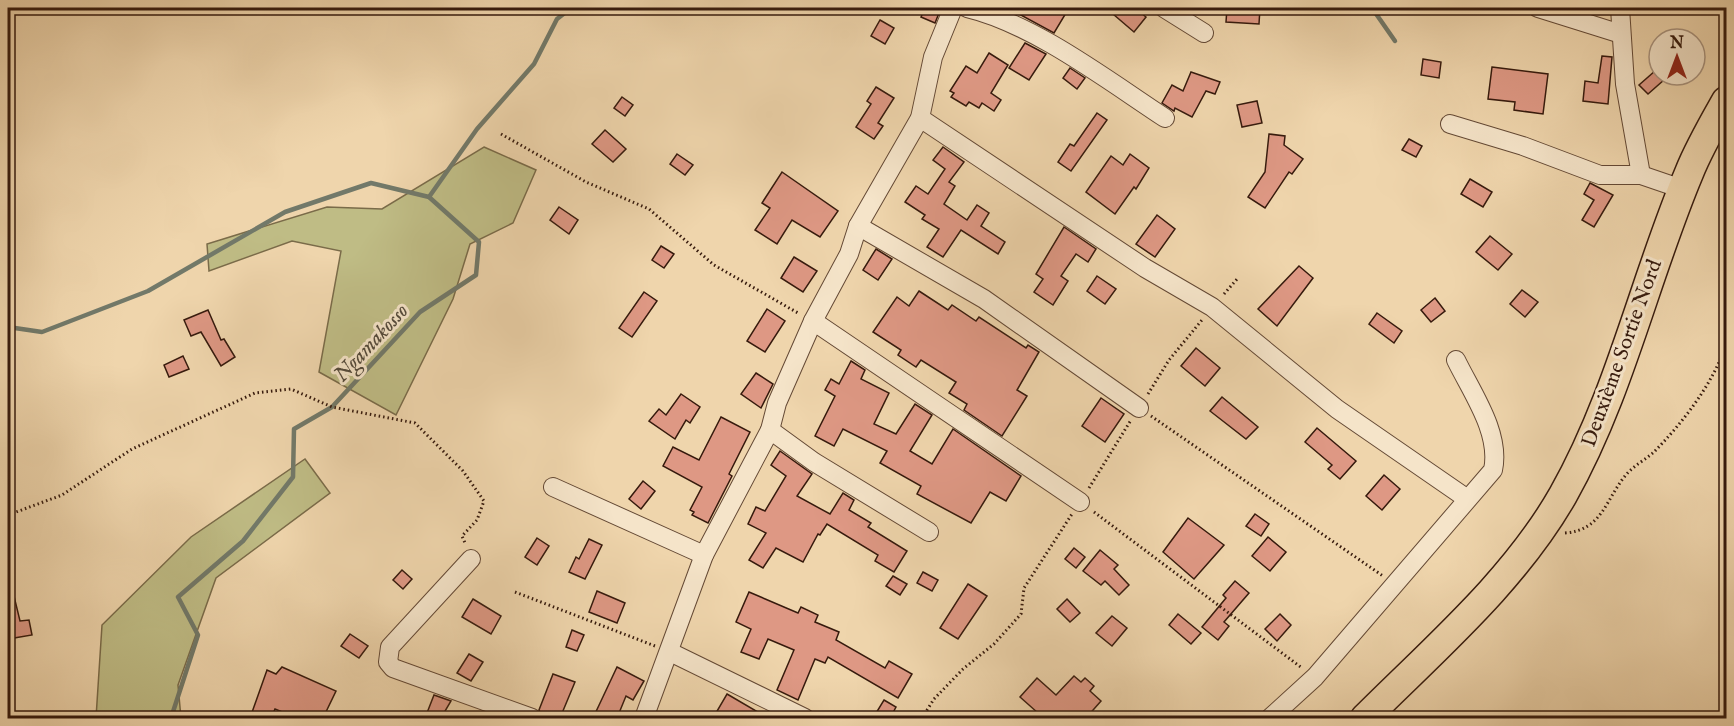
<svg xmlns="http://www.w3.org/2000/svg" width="1734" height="726" viewBox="0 0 1734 726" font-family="'IM FELL English',serif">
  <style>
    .green { fill: #bfbc85; stroke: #7a6b49; stroke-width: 1.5 }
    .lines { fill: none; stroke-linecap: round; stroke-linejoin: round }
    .stream { stroke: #727969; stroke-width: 4.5 }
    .building { fill: #de9884; stroke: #361a0d; stroke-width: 1.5 }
    .street-casing { stroke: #644935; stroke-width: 20 }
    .primary-casing { stroke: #361a0d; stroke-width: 31 }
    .path { stroke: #361a0d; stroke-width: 3; stroke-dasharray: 1.5 3; stroke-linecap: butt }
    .street { stroke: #f5e4c9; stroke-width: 18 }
    .primary { stroke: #efd5ac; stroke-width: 28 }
    .labels { text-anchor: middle; stroke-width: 6; stroke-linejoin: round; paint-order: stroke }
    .street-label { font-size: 21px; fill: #361a0d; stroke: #f5e4c9 }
    .water-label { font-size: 22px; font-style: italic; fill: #544a3b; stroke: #f5e4c9 }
  </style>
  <rect width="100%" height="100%" fill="#efd5ac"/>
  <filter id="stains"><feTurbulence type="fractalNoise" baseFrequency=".00333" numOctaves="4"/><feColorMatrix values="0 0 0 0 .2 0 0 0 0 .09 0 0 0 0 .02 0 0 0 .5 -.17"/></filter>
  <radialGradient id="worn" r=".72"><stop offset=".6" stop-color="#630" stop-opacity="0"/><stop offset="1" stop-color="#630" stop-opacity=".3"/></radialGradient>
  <!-- green -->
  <g class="green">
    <polygon points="484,147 536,170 513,223 470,244 453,299 396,415 319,372 341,251 292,241 209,271 207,244 327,207 382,209"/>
    <polygon points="305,459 330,493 216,578 178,685 181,718 96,718 102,625 191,537"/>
  </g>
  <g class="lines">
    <!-- stream -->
    <g class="stream">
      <polyline points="1372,8 1395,41"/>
      <polyline points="8,327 42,332 148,291 285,212 371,183 429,197"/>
      <polyline points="171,718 198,635 178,597 243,541 293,477 294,429 332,407 420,312 476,275 479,242 429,197 477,129 534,64 557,19 571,8"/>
    </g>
  </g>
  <!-- building -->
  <g class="building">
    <polygon points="925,8 941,8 935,23 921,17"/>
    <polygon points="1008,8 1069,8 1054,33"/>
    <polygon points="1106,8 1135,8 1146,17 1134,32"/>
    <polygon points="1227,8 1260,8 1259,24 1226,22"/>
    <polygon points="880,20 894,28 885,44 871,36"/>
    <polygon points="1025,43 1046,54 1029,80 1009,68"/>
    <polygon points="989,53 1008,65 991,93 1001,100 994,111 982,103 979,108 969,102 966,106 951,97 954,93 950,91 966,66 977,73"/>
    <polygon points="1602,56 1612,57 1608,104 1583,101 1585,81 1598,83"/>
    <polygon points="1423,59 1441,62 1439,78 1421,75"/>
    <polygon points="1492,67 1548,74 1543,114 1514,110 1515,102 1488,99"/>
    <polygon points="1070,68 1085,78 1077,89 1063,78"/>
    <polygon points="1655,71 1665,79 1648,94 1639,85"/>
    <polygon points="1191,72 1220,82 1215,94 1206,91 1192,117 1175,108 1174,111 1162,103 1172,85 1183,91"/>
    <polygon points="876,87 894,98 878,123 883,126 874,139 856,127 871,104 867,101"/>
    <polygon points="622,97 633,105 625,116 614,108"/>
    <polygon points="1257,101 1262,123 1242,127 1237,105"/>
    <polygon points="1097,113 1107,120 1071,171 1058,162 1070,144 1074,146"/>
    <polygon points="605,130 626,149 613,162 592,144"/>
    <polygon points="1269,134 1285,136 1284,145 1303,159 1292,174 1289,172 1265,208 1248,197 1265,172"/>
    <polygon points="1409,139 1422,146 1416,157 1402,150"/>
    <polygon points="943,147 964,162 949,182 955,186 944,204 967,220 977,205 989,213 981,226 1005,242 998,254 961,230 943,257 927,247 939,229 922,219 925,215 905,202 916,186 928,194 945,169 933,160"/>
    <polygon points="677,154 693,165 685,175 670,164"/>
    <polygon points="1130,154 1149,168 1136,189 1134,187 1115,214 1086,192 1111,156 1123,165"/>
    <polygon points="782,172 838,211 820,237 792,220 777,244 755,230 770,208 762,203"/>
    <polygon points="1470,179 1492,192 1483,207 1461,194"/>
    <polygon points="1590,183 1613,195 1594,227 1582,220 1594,200 1584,194"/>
    <polygon points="559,207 578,220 569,234 550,220"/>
    <polygon points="1157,215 1175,229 1155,257 1136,244"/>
    <polygon points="1064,227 1096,249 1088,262 1076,254 1061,276 1068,281 1053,305 1034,292 1043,279 1036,274"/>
    <polygon points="1490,236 1512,254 1498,270 1476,252"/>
    <polygon points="661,246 674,254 664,268 652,260"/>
    <polygon points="876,249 892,259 878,280 863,270"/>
    <polygon points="794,257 817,271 803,292 781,278"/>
    <polygon points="1299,266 1313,278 1277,326 1258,309"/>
    <polygon points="1097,276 1116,289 1105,304 1087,291"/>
    <polygon points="1522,290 1538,302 1525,317 1510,304"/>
    <polygon points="919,291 948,310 952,305 976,321 979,317 1026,348 1028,345 1039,352 1017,390 1027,396 1002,436 964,410 967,404 949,393 956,382 921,360 916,367 898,355 901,350 873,332 897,297 909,306"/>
    <polygon points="644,292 657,301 632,337 619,328"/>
    <polygon points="1435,298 1445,311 1431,322 1421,310"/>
    <polygon points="767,309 785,321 765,352 747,341"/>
    <polygon points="208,310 221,340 224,339 235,357 221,366 201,332 191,336 184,320"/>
    <polygon points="1377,313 1402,331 1394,343 1369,324"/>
    <polygon points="1196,348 1220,368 1205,386 1181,366"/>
    <polygon points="183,356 189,369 169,377 164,365"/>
    <polygon points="851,361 865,370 861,379 889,393 874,424 896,434 915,404 932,415 910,451 932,464 953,429 1021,476 1006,501 990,492 971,523 917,494 921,486 880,463 887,451 843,429 834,446 815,436 835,396 825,390 831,379 839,384"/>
    <polygon points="756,373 773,384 761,408 741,394"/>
    <polygon points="681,394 700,407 690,423 686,420 675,439 649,421 659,409 666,415"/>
    <polygon points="1222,397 1258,427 1246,439 1210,411"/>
    <polygon points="1101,398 1124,414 1105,442 1082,426"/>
    <polygon points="721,417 750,432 729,474 732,476 708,523 692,515 694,512 690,510 702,487 663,466 673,447 699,460"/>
    <polygon points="1317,428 1356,461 1340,479 1328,469 1332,465 1305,442"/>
    <polygon points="780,451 812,474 797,496 830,514 843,493 854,500 849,510 871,523 868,527 907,551 894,572 875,561 878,555 827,524 820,535 818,534 803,562 776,548 763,568 749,560 766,533 748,524 756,507 765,511 786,476 771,465"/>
    <polygon points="1384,475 1400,489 1382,510 1366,496"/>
    <polygon points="643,481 655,491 641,509 629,499"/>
    <polygon points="1255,514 1269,524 1261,536 1246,526"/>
    <polygon points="1188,518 1224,545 1194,579 1163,552"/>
    <polygon points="1268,537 1286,552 1270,571 1252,556"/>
    <polygon points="537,538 549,546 537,565 525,557"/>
    <polygon points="589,539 602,545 585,579 569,572 576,557 579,559"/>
    <polygon points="1074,548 1085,557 1076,568 1065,559"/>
    <polygon points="1100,550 1118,565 1114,569 1129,585 1119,595 1105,581 1101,585 1083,571"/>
    <polygon points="402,570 412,579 403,589 393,580"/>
    <polygon points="923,572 938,580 932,591 917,583"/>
    <polygon points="893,576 907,584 900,595 886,586"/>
    <polygon points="1235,581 1249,593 1224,622 1229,626 1218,640 1202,627 1226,598 1223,595"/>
    <polygon points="968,584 987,596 958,639 940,628"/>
    <polygon points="597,591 625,603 617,623 589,612"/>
    <polygon points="8,592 13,592 20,621 29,620 32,635 8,639"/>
    <polygon points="749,592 798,613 801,607 818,615 815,622 839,632 836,640 885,668 889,661 912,674 898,698 828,657 825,663 815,659 798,700 777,690 794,650 768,639 759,659 741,652 751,629 736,622"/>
    <polygon points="473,599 501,616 491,634 462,617"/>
    <polygon points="1067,599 1080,613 1070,622 1057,609"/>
    <polygon points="1178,614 1201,633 1191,644 1169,625"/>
    <polygon points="1280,614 1291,625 1277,641 1265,629"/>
    <polygon points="1112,616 1127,628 1112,646 1096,633"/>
    <polygon points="572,630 584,635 577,651 566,647"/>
    <polygon points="350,634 368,646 359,658 341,646"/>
    <polygon points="469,654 483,662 471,681 457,673"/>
    <polygon points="282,667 336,691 323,718 297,718 275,709 271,718 250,718 267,670 276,674"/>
    <polygon points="617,667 644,681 633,700 626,696 617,718 593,718"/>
    <polygon points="553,674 575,682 560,718 543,718 539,710"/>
    <polygon points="1074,676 1081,682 1085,678 1094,686 1090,691 1101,701 1086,718 1034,718 1038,713 1020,697 1037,678 1056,695"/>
    <polygon points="727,694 768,718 713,718"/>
    <polygon points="434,695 451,701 441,718 425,718"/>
    <polygon points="884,700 896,707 890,718 873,718"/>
  </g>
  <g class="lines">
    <!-- street casing -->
    <g class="street-casing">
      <g id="street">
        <path d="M967,8C1034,24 1107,80 1165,118"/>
        <polyline points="1164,8 1204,33"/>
        <polyline points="1538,8 1621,34"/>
        <polyline points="1620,8 1625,84 1641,175"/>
        <polyline points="920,118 1145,268 1212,307 1337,409 1466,498"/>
        <polyline points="1450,124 1523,146 1600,175 1641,175 1682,189"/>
        <polyline points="858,226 984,299 1139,408"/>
        <polyline points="813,321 1080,502"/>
        <polyline points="770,430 814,462 929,532"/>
        <polyline points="553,487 704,555"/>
        <polyline points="471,559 390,647 388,662 393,668 532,718"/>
        <polyline points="670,652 805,718"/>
        <polyline points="644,718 704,555 770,430 777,403 813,321 849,254 858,226 920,118 933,57 953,8"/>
        <path d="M1270,718L1315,677L1493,470C1501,433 1472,393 1456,360"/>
      </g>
    </g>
    <!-- primary casing -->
    <g class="primary-casing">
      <path id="primary" d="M1365,718C1434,649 1514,581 1563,495C1620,394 1644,280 1689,173C1699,148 1713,124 1726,101"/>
    </g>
    <!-- path -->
    <g class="path">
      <polyline points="501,134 586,182 649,209 714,265 798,313"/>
      <polyline points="1224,294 1238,278"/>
      <polyline points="1148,394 1169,360 1202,320"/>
      <polyline points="1151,416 1383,576"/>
      <polyline points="1089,488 1131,420"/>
      <polyline points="1094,512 1302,668"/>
      <polyline points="8,515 62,495 132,449 255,393 291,389 332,407 415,423 463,471 484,501 477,520 462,536 465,543"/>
      <path d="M1565,533C1602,530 1605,501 1625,476C1633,466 1645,460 1654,452C1684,421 1712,385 1726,345"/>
      <polyline points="515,592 655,646"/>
      <polyline points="922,718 934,699 963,669 994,644 1021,614 1024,588 1072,514"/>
    </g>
    <!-- street -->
    <use href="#street" class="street"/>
    <!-- primary -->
    <use href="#primary" class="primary"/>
  </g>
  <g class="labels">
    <!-- street labels -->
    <g class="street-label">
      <text transform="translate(1621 353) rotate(-70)" y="7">Deuxième Sortie Nord</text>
    </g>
    <!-- water labels -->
    <g class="water-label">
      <text transform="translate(370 342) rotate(-47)" y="8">Ngamakosso</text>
    </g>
  </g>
  <!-- margin -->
  <rect width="1734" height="726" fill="none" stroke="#efd5ac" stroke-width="30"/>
  <rect x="9" y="9" width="1716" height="708" fill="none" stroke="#361a0d" stroke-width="3"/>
  <rect x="15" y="15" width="1704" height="696" fill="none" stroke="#361a0d" stroke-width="1.5"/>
  <!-- north arrow -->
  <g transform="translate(1677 57)"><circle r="28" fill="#f5e4c9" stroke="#a9937e" stroke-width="1.5"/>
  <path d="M0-4.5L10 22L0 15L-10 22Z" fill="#8f2418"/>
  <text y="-9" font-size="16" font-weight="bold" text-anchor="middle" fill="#361a0d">N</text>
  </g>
  <rect width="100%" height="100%" filter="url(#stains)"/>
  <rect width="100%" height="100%" fill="url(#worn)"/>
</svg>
